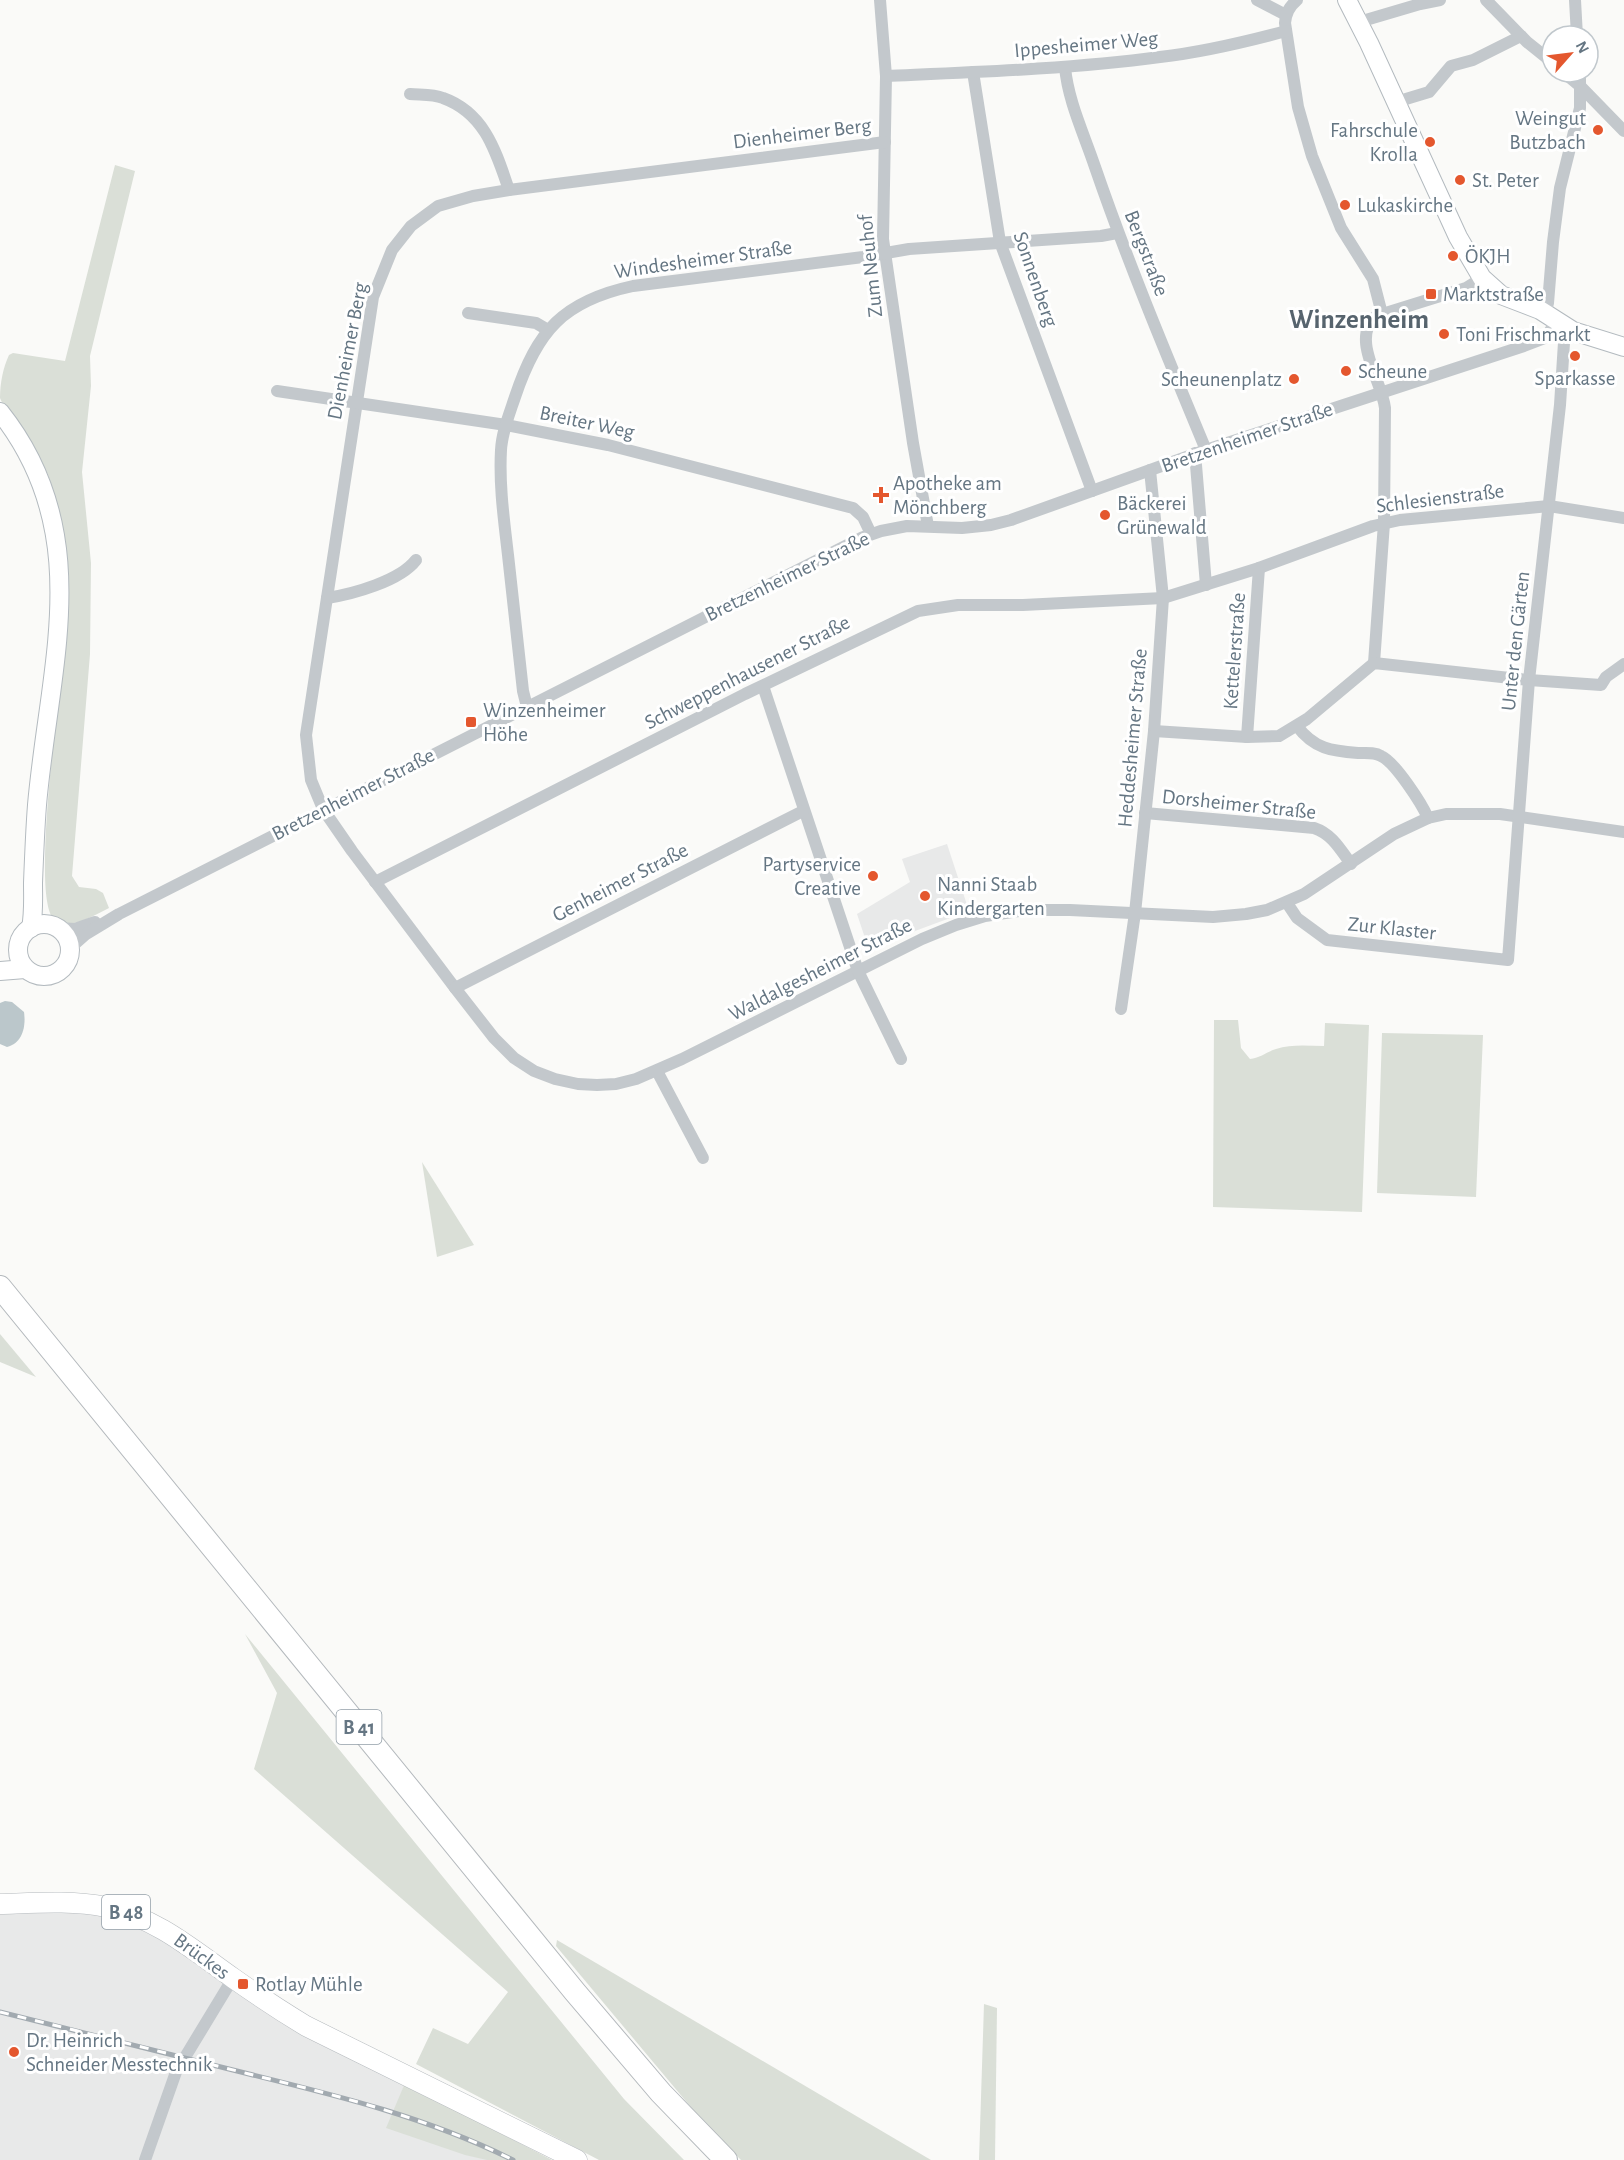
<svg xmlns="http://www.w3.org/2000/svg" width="1624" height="2160" viewBox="0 0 1624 2160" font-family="'Alegreya Sans',sans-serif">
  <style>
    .built { fill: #e8e9e9 }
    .green { fill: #dadfd7 }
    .water { fill: #bbc7cb }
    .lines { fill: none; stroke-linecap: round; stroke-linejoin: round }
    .secondary-casing { stroke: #b3babf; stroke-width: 20 }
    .primary-casing { stroke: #b5babe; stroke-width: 21 }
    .highway-casing { stroke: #b4b9bd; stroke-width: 24 }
    .street { stroke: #c3c8cc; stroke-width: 12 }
    .secondary { stroke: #fff; stroke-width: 18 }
    .primary { stroke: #fff; stroke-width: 20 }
    .highway { stroke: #fff; stroke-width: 22 }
    .rail-casing { stroke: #a2aab0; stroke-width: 5 }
    .rail { stroke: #fff; stroke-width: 3; stroke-dasharray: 9; stroke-linecap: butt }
    .poi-dot { fill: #e4572e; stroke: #fff; stroke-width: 2 }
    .labels { text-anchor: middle; stroke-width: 6; stroke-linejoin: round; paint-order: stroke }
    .shield { fill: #fff; stroke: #939fa8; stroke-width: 1.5 }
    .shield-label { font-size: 20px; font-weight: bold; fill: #657683 }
    .street-label { font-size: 21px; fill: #657683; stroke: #fff }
    .poi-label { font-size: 21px; fill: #657683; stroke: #fff; text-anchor: start }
    .district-label { font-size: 27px; font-weight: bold; fill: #57646e; stroke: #fff }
  </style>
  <rect width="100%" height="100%" fill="#fafaf8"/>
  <!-- built -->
  <g class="built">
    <polygon points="947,844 969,911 915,931 879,948 871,948 867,944 857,914 910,882 902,859"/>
    <polygon points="0,1897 89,1897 303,2016 411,2069 395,2109 522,2160 0,2160"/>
  </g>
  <!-- green -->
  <g class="green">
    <path d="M115,165L135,171L90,356L91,386L82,472L91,563L90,654L72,876L79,887L96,889L103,893L109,908C94,915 69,932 54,919C28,896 66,651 68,604C70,560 63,516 48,475C42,461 34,448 27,435C21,424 3,407 0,398C0,383 3,368 9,355L13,353L65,361Z"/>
    <path d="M1214,1020H1238L1241,1048L1250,1059C1260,1058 1266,1052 1276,1049C1291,1044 1308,1046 1324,1046L1325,1023L1369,1025L1362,1212L1213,1207Z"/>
    <polygon points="1382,1033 1483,1035 1476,1197 1377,1193"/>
    <polygon points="422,1162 474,1245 437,1257"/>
    <polygon points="0,1334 36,1377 0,1362"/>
    <polygon points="245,1634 624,2099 684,2160 599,2160 416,2064 433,2028 468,2044 508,1992 254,1769 277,1693"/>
    <polygon points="557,1940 931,2160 741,2160 705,2124 556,1946"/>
    <polygon points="984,2004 997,2008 995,2160 979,2160"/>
    <polygon points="405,2083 552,2160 487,2160 465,2155 386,2128"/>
  </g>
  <!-- water -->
  <path class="water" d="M5,1001L12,1002L24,1012C26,1026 23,1043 7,1047L0,1044V1003Z"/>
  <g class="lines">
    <!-- secondary casing -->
    <g class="secondary-casing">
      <g id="secondary">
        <polyline points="1347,0 1369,43 1458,237 1482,278 1501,295 1540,310 1573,331 1624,347"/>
        <path d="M0,412C97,534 49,666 37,805C35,831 34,857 33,883C33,898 34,913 31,928"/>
        <circle cx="44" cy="950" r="26"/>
        <polyline points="0,971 25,969"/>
      </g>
    </g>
    <!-- primary casing -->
    <g class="primary-casing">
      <path id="primary" d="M0,1904C34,1903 72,1900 106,1907C156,1918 192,1949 233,1978C257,1995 281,2011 306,2026L577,2160"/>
    </g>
    <!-- highway casing -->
    <g class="highway-casing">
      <polyline id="highway" points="0,1287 575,1992 661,2093 726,2160"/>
    </g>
    <!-- street -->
    <g class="street">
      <polyline points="880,0 886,76 883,239 913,443 928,526"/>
      <polyline points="1257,0 1286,15"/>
      <path d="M1297,0C1289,7 1286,13 1285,23L1298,107L1312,156L1341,228L1373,279L1382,314"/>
      <polyline points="1486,0 1527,42 1552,62"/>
      <polyline points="1575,0 1577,36"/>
      <polyline points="1359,22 1420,4 1440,0"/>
      <path d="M1065,67C1068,101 1084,134 1095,167C1128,263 1167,356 1206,450"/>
      <polyline points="973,72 1000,242 1092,491"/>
      <polyline points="1563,72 1581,87 1624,131"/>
      <path d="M886,76C977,72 1070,69 1160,57C1203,52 1245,42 1286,31"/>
      <path d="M410,94C420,95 433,94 443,98C485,113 496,152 509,190"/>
      <polyline points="1396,102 1429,92 1451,66 1473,60 1521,36"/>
      <polyline points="885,142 509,190 473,196 438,206 411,226 392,250 373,297 306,735 311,780 323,809 352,851 455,988 494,1038 514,1058 534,1071 555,1079 578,1084 597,1085 616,1084 636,1079 682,1059 922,939 956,925 985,916 1026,910 1070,910 1213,917 1246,914 1267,910 1304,894 1394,834 1428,818 1446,814 1500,814 1624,832"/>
      <polyline points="468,313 536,323 548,330"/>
      <polyline points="1545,313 1548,303 1553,242 1560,188 1580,108 1580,72"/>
      <polyline points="277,391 506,425 608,445 853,508 863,517 871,534"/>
      <polyline points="1195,453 1206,585"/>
      <path d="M327,598C353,594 400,581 416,560"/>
      <path d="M1374,663L1384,523L1385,408C1382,381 1350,338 1376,316L1466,288L1482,278"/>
      <polyline points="763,686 858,971 901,1059"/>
      <path d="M527,707L523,691C518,646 513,600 508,555C504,520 499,485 501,450C502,432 509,415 515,397C537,331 563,301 633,286L863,257L909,249L1101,236L1117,233"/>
      <path d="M1297,726C1314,749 1332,751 1358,753C1366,753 1375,752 1381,756C1395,762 1422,804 1428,818"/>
      <polyline points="1154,731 1247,737 1279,736 1307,719 1374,663 1529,680 1601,685 1606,677 1624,664"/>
      <polyline points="1247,737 1259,568"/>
      <path d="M1145,813L1314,828C1332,834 1340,849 1351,864"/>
      <polyline points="375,882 745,694 918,611 958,605 1023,605 1163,598 1259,568 1373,526 1400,520 1549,506 1624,518"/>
      <polyline points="1287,903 1297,918 1327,940 1508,960 1529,680 1560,405 1565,327"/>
      <polyline points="57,928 75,929 95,922"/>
      <polyline points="69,949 86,934 119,914 861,538 881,531 907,526 962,528 991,525 1011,520 1206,450 1524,346 1545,338 1557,321"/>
      <polyline points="455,988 803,811"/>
      <polyline points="1121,1009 1135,913 1154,731 1163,598 1150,470"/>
      <polyline points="657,1071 703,1158"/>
      <polyline points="145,2160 176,2072 233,1978"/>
    </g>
    <!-- secondary -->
    <use href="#secondary" class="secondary"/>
    <!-- primary -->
    <use href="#primary" class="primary"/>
    <!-- highway -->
    <use href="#highway" class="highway"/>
    <!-- rail casing -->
    <g class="rail-casing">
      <path id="rail" d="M0,2012C83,2032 166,2053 249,2074C339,2096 429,2118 513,2160"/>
    </g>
    <!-- rail -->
    <use href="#rail" class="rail"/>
  </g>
  <!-- markers -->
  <g class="poi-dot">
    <circle cx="1598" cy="130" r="6"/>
    <circle cx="1430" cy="142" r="6"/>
    <circle cx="1460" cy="180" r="6"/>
    <circle cx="1345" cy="205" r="6"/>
    <circle cx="1453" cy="256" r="6"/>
    <rect x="1425" y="288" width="12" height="12" rx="3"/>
    <circle cx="1444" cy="334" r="6"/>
    <circle cx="1575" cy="356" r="6"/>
    <circle cx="1346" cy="371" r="6"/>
    <circle cx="1294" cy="379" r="6"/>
    <path d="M878 486h6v6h6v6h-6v6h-6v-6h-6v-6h6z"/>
    <circle cx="1105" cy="515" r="6"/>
    <rect x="465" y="716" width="12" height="12" rx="3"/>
    <circle cx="873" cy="876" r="6"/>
    <circle cx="925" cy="896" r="6"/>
    <rect x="237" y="1978" width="12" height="12" rx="3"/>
    <circle cx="14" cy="2052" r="6"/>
  </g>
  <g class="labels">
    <!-- shield labels -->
    <g class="shield">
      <rect x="336.5" y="1710" width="45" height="34" rx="4.5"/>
      <rect x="102" y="1895" width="48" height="34" rx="4.5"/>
    </g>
    <g class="shield-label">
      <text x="359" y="1734">B 41</text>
      <text x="126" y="1919">B 48</text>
    </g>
    <!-- street labels -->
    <g class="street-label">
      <text transform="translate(1086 44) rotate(-5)" y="7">Ippesheimer Weg</text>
      <text transform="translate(802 133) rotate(-7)" y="7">Dienheimer Berg</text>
      <text transform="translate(1147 253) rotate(69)" y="7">Bergstraße</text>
      <text transform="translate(703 259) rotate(-8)" y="7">Windesheimer Straße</text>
      <text transform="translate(870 266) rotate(-96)" y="7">Zum Neuhof</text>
      <text transform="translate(1036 279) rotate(71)" y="7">Sonnenberg</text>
      <text transform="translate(347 351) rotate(-79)" y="7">Dienheimer Berg</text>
      <text transform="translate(587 422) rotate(12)" y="7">Breiter Weg</text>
      <text transform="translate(1247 437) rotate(-19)" y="7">Bretzenheimer Straße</text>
      <text transform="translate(1440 498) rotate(-7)" y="7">Schlesienstraße</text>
      <text transform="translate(787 576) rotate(-26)" y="7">Bretzenheimer Straße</text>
      <text transform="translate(1515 641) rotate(-84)" y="7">Unter den Gärten</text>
      <text transform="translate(1234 651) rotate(-86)" y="7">Kettelerstraße</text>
      <text transform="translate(747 672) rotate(-27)" y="7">Schweppenhausener Straße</text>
      <text transform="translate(1132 738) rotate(-85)" y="7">Heddesheimer Straße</text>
      <text transform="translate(353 794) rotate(-27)" y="7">Bretzenheimer Straße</text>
      <text transform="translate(1239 804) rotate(6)" y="7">Dorsheimer Straße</text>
      <text transform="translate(620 882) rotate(-27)" y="7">Genheimer Straße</text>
      <text transform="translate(1392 928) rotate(6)" y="7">Zur Klaster</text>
      <text transform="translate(820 969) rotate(-27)" y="7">Waldalgesheimer Straße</text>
      <text transform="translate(202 1956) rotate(36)" y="7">Brückes</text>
    </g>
    <!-- poi labels -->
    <g class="poi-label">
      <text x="1586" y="125" text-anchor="end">Weingut<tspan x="1586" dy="24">Butzbach</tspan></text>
      <text x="1418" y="137" text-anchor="end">Fahrschule<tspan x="1418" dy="24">Krolla</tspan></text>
      <text x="1472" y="187">St. Peter</text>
      <text x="1357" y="212">Lukaskirche</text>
      <text x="1465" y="263">ÖKJH</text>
      <text x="1443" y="301">Marktstraße</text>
      <text x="1456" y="341">Toni Frischmarkt</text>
      <text x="1358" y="378">Scheune</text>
      <text x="1575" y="385" text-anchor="middle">Sparkasse</text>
      <text x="1282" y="386" text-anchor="end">Scheunenplatz</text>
      <text x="893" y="490">Apotheke am<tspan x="893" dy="24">Mönchberg</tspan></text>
      <text x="1117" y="510">Bäckerei<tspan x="1117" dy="24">Grünewald</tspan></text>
      <text x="483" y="717">Winzenheimer<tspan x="483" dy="24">Höhe</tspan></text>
      <text x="861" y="871" text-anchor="end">Partyservice<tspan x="861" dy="24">Creative</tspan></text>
      <text x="937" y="891">Nanni Staab<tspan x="937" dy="24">Kindergarten</tspan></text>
      <text x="255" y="1991">Rotlay Mühle</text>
      <text x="26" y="2047">Dr. Heinrich<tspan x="26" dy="24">Schneider Messtechnik</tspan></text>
    </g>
    <!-- district labels -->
    <g class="district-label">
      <text x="1359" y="328">Winzenheim</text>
    </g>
  </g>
  <!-- north arrow -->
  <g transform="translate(1570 54) rotate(62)"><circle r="28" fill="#ffffff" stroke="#c1c8cd" stroke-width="1.5"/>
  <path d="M0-4.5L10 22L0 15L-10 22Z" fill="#e4572e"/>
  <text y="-9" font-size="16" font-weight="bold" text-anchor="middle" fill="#657683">N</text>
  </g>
</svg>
